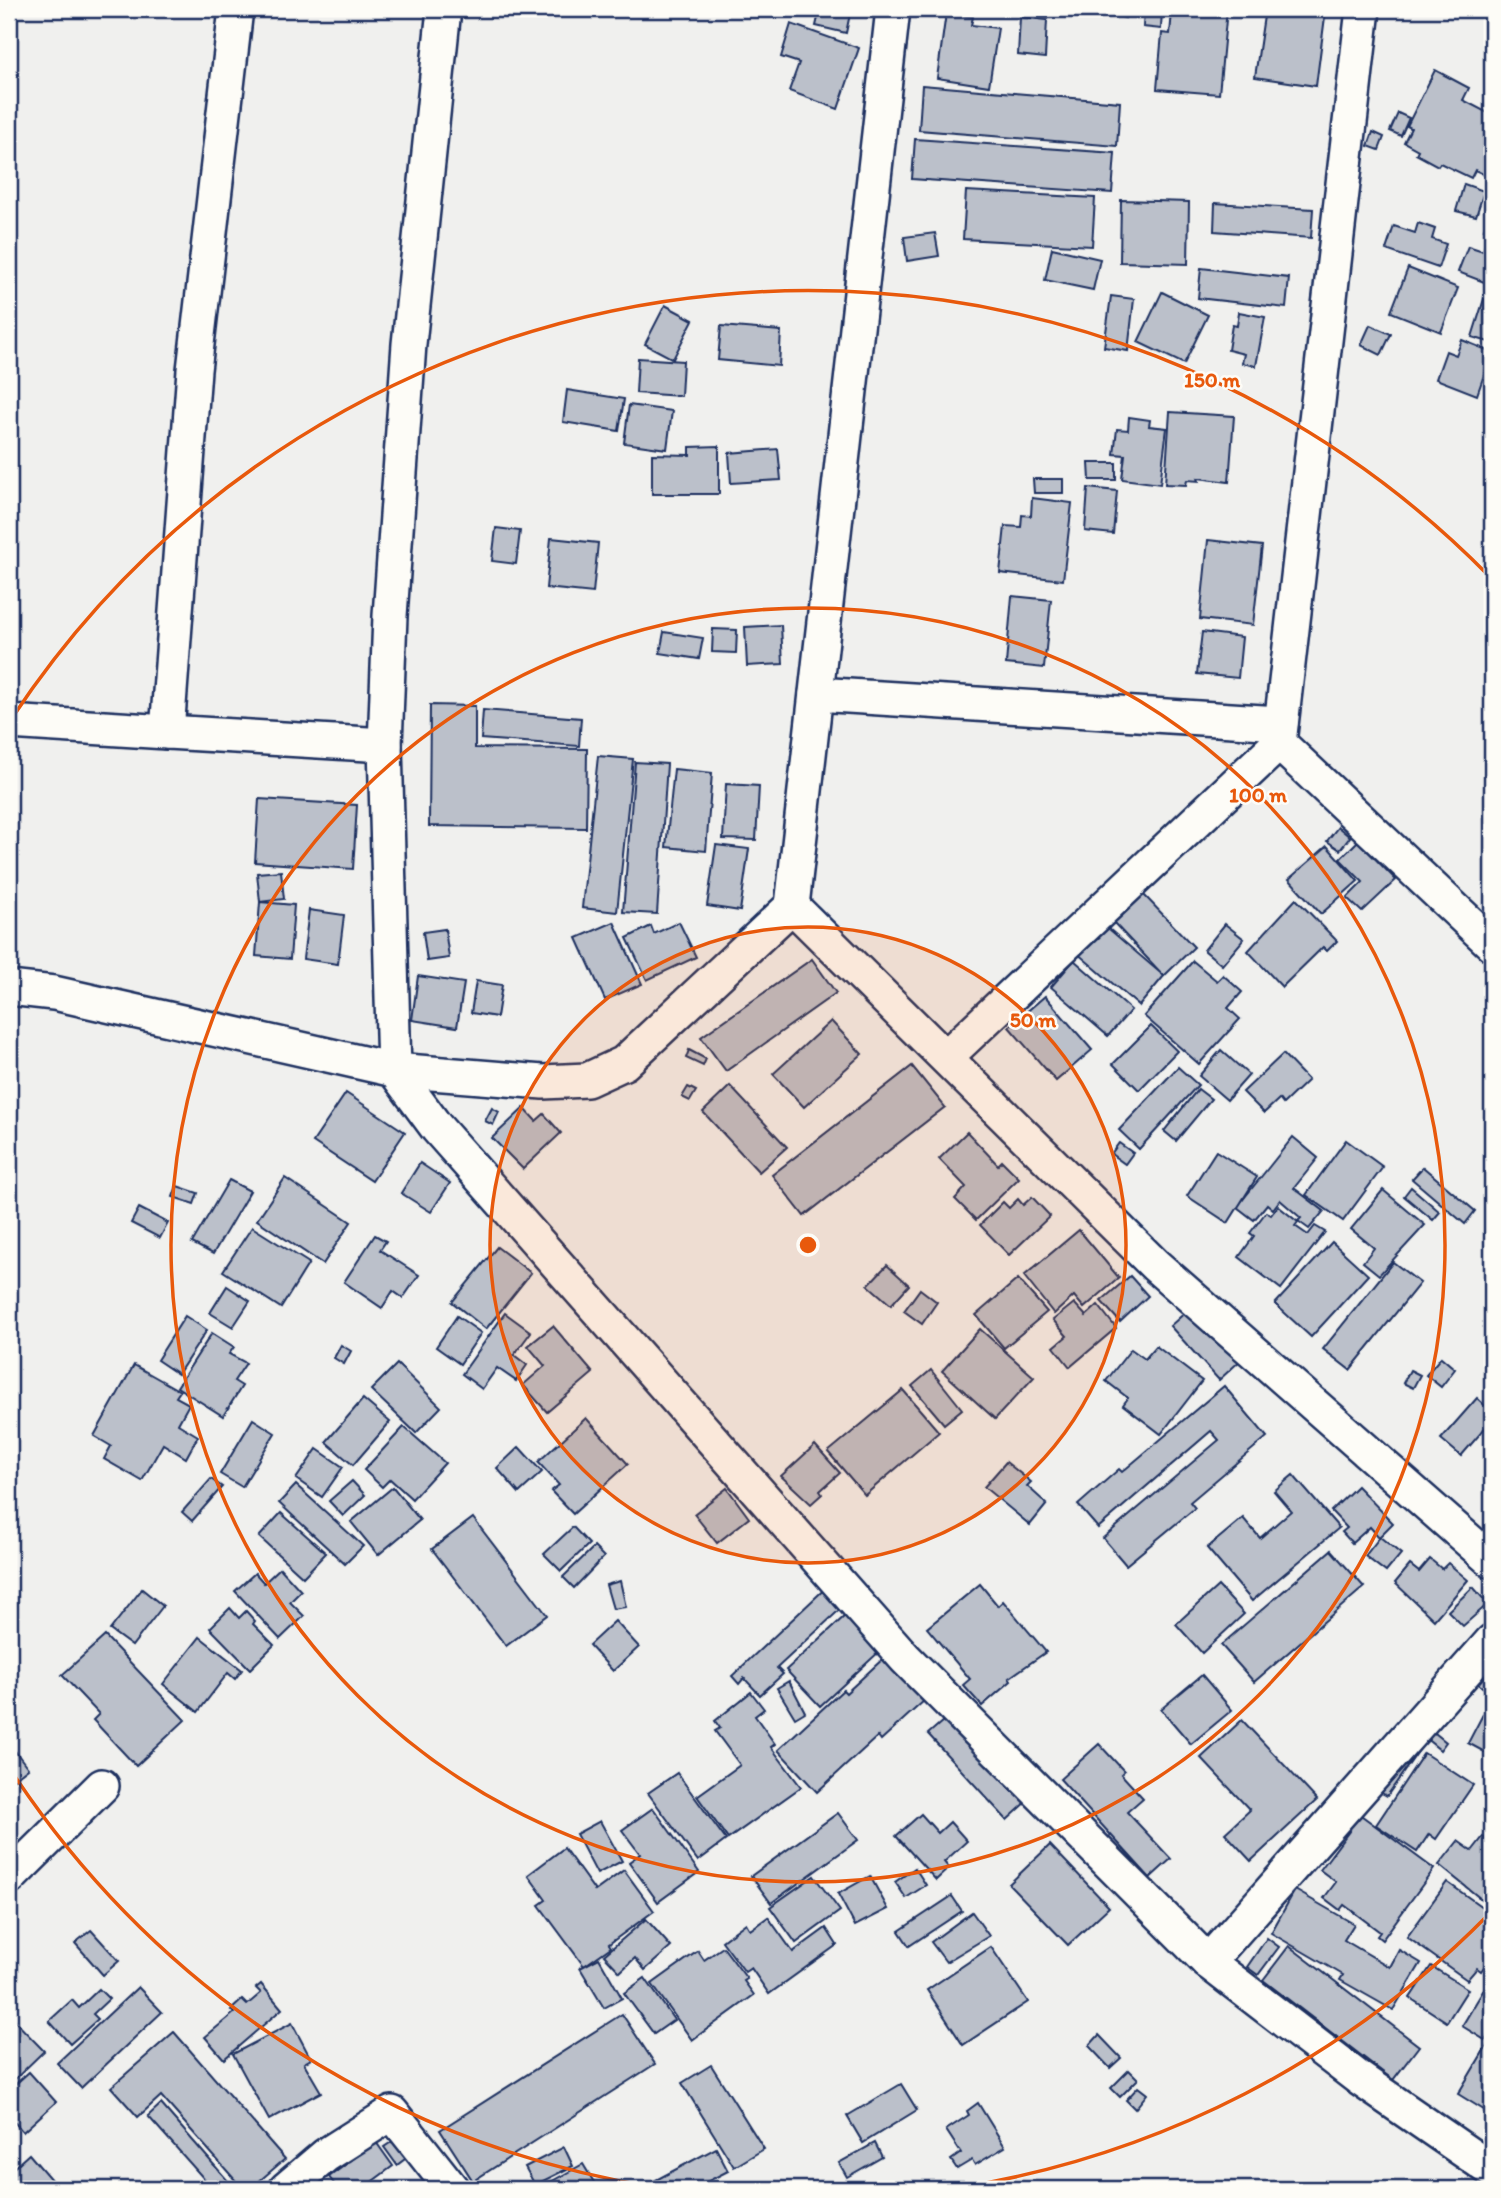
<svg xmlns="http://www.w3.org/2000/svg" width="1501" height="2198" viewBox="0 0 1501 2198" font-family="Itim,sans-serif">
  <style>
    .building { fill: #bbc0ca; stroke: #1b2f5e; stroke-width: 2 }
    .lines { fill: none; stroke-linecap: round; stroke-linejoin: round }
    .minor-casing { stroke: #1b2f5e; stroke-width: 38 }
    .minor { stroke: #fdfcf7; stroke-width: 33 }
    .ring { fill: none; stroke: #e8590c; stroke-width: 3.5 }
    .centre { fill: #e8590c; stroke: #fdfcf7; stroke-width: 3.5 }
    .ring-label { font-size: 21px; text-anchor: middle; font-weight: bold; fill: #e8590c; stroke: #fdfcf7; stroke-width: 5; stroke-linejoin: round; paint-order: stroke }
  </style>
  <rect width="100%" height="100%" fill="#f0f0ee"/>
  <filter id="ink" filterUnits="userSpaceOnUse"><feTurbulence type="fractalNoise" baseFrequency=".0143" numOctaves="2"/><feDisplacementMap in="SourceGraphic" scale="14" xChannelSelector="R" yChannelSelector="G"/><feConvolveMatrix kernelMatrix="1 2 1 2 8 2 1 2 1" color-interpolation-filters="sRGB"/></filter>
  <g filter="url(#ink)">
    <!-- building -->
    <g class="building">
      <polygon points="784,9 813,9 812,15"/>
      <polygon points="820,9 851,9 846,33 816,26"/>
      <polygon points="1107,9 1128,9 1125,18 1106,13"/>
      <polygon points="1144,9 1162,9 1161,29 1143,27"/>
      <polygon points="1200,9 1227,9 1219,94 1157,89 1162,33 1170,34 1172,12 1200,14"/>
      <polygon points="1265,9 1326,9 1316,86 1255,77"/>
      <polygon points="946,13 973,17 971,25 998,28 989,86 937,78"/>
      <polygon points="1020,17 1047,20 1045,58 1018,55"/>
      <polygon points="791,24 859,48 838,109 789,91 799,63 781,57"/>
      <polygon points="1435,70 1469,88 1463,100 1492,115 1492,178 1475,170 1471,178 1440,163 1438,166 1416,154 1418,150 1404,142 1411,128 1407,126"/>
      <polygon points="922,85 1120,102 1117,146 919,130"/>
      <polygon points="1398,113 1409,118 1401,136 1390,131"/>
      <polygon points="1373,132 1384,137 1379,150 1368,146"/>
      <polygon points="915,139 1115,153 1112,193 912,179"/>
      <polygon points="1464,184 1484,191 1476,216 1456,211"/>
      <polygon points="966,191 1095,198 1092,246 963,239"/>
      <polygon points="1121,200 1189,202 1188,264 1120,262"/>
      <polygon points="1215,203 1313,209 1311,238 1214,231"/>
      <polygon points="1492,211 1492,232 1484,229"/>
      <polygon points="1418,223 1435,229 1432,239 1446,244 1438,268 1386,250 1394,226 1415,233"/>
      <polygon points="935,233 939,256 907,261 904,237"/>
      <polygon points="1487,238 1492,240 1492,285 1458,272 1468,246 1483,251"/>
      <polygon points="1052,248 1100,259 1093,290 1045,280"/>
      <polygon points="1201,268 1289,278 1286,308 1198,298"/>
      <polygon points="1408,268 1458,288 1441,332 1391,312"/>
      <polygon points="1162,292 1208,315 1184,364 1138,342"/>
      <polygon points="1111,296 1134,299 1128,351 1104,347"/>
      <polygon points="1484,299 1492,301 1492,343 1472,337"/>
      <polygon points="665,305 693,320 673,359 645,344"/>
      <polygon points="1239,312 1265,317 1256,366 1242,363 1244,354 1228,350 1232,325 1237,326"/>
      <polygon points="1370,325 1391,334 1381,355 1361,345"/>
      <polygon points="721,326 781,331 779,366 718,360"/>
      <polygon points="1462,340 1492,352 1477,395 1436,379 1446,351 1456,355"/>
      <polygon points="638,358 683,361 681,396 636,393"/>
      <polygon points="567,390 624,399 619,431 563,422"/>
      <polygon points="629,405 672,411 667,449 624,443"/>
      <polygon points="1170,412 1234,416 1229,482 1198,478 1199,481 1187,480 1186,485 1165,484"/>
      <polygon points="1129,417 1150,420 1149,426 1167,428 1160,484 1122,479 1125,455 1114,454 1117,429 1128,430"/>
      <polygon points="719,446 719,494 652,494 652,454 690,455 690,447"/>
      <polygon points="778,449 781,480 731,483 729,453"/>
      <polygon points="1089,463 1116,463 1116,480 1090,480"/>
      <polygon points="1033,479 1063,479 1063,493 1034,493"/>
      <polygon points="1088,488 1117,491 1113,534 1085,531"/>
      <polygon points="1032,498 1072,503 1063,580 1000,573 1005,526 1021,527 1022,515 1031,516"/>
      <polygon points="496,528 520,531 516,564 492,561"/>
      <polygon points="551,538 598,543 593,593 546,588"/>
      <polygon points="1208,540 1262,546 1253,625 1200,619"/>
      <polygon points="1012,596 1051,600 1044,668 1006,664"/>
      <polygon points="781,625 783,664 747,666 745,627"/>
      <polygon points="713,629 737,630 736,653 712,652"/>
      <polygon points="664,632 703,638 699,659 660,653"/>
      <polygon points="1202,632 1242,637 1238,678 1197,674"/>
      <polygon points="430,705 475,706 475,748 587,749 586,828 429,826"/>
      <polygon points="483,710 581,718 579,746 481,739"/>
      <polygon points="598,756 633,759 617,912 582,908"/>
      <polygon points="635,762 667,764 657,914 623,912"/>
      <polygon points="674,769 712,773 706,851 666,847"/>
      <polygon points="726,784 759,786 756,840 723,839"/>
      <polygon points="259,799 357,805 353,869 255,862"/>
      <polygon points="1338,827 1350,837 1340,850 1327,841"/>
      <polygon points="1358,841 1396,880 1362,912 1347,898 1363,882 1340,859"/>
      <polygon points="716,845 749,849 740,911 707,906"/>
      <polygon points="1327,846 1358,881 1321,914 1289,879"/>
      <polygon points="281,871 284,899 260,902 257,873"/>
      <polygon points="1143,894 1194,947 1164,976 1113,922"/>
      <polygon points="1296,899 1337,941 1327,951 1323,947 1282,987 1248,951"/>
      <polygon points="260,902 294,905 290,959 256,956"/>
      <polygon points="309,910 344,915 338,964 303,959"/>
      <polygon points="614,922 642,984 605,1000 577,938"/>
      <polygon points="679,922 696,957 647,980 627,938 651,926 654,934"/>
      <polygon points="1102,923 1164,976 1139,1006 1077,953"/>
      <polygon points="1225,924 1244,939 1222,965 1204,950"/>
      <polygon points="445,929 449,958 427,961 423,932"/>
      <polygon points="812,959 836,993 726,1071 701,1037"/>
      <polygon points="1074,960 1131,1010 1108,1036 1051,987"/>
      <polygon points="1193,961 1217,981 1223,975 1242,992 1228,1008 1240,1019 1199,1064 1144,1016"/>
      <polygon points="418,976 464,983 457,1027 412,1020"/>
      <polygon points="476,981 502,985 497,1017 471,1013"/>
      <polygon points="1045,996 1092,1050 1056,1081 1009,1027"/>
      <polygon points="831,1021 862,1054 804,1107 773,1074"/>
      <polygon points="1151,1026 1177,1051 1139,1090 1113,1064"/>
      <polygon points="689,1050 706,1059 703,1066 686,1058"/>
      <polygon points="1221,1050 1249,1075 1227,1100 1199,1076"/>
      <polygon points="1283,1054 1308,1080 1283,1104 1279,1099 1264,1113 1243,1092"/>
      <polygon points="912,1066 945,1107 804,1216 772,1175"/>
      <polygon points="1178,1067 1198,1085 1139,1149 1119,1130"/>
      <polygon points="730,1086 787,1147 759,1172 703,1112"/>
      <polygon points="688,1087 696,1091 690,1101 682,1097"/>
      <polygon points="1198,1089 1211,1099 1176,1141 1164,1131"/>
      <polygon points="346,1093 405,1132 372,1181 313,1142"/>
      <polygon points="492,1108 499,1112 493,1125 485,1121"/>
      <polygon points="524,1108 536,1121 544,1114 561,1133 523,1169 492,1138"/>
      <polygon points="967,1132 998,1165 1002,1161 1019,1178 976,1220 955,1199 966,1187 939,1159"/>
      <polygon points="1293,1137 1318,1158 1294,1188 1324,1211 1309,1229 1298,1221 1301,1218 1280,1200 1273,1209 1267,1204 1254,1220 1237,1207"/>
      <polygon points="1346,1140 1383,1167 1343,1221 1306,1195"/>
      <polygon points="1119,1143 1133,1153 1125,1164 1111,1154"/>
      <polygon points="1216,1151 1257,1177 1228,1223 1187,1196"/>
      <polygon points="420,1163 450,1183 431,1212 401,1193"/>
      <polygon points="1423,1167 1475,1211 1465,1224 1412,1179"/>
      <polygon points="285,1178 351,1222 323,1264 257,1220"/>
      <polygon points="229,1180 250,1191 213,1254 192,1243"/>
      <polygon points="177,1186 198,1193 194,1204 173,1197"/>
      <polygon points="1411,1187 1440,1212 1433,1220 1404,1196"/>
      <polygon points="1383,1190 1425,1225 1379,1275 1363,1262 1374,1248 1351,1229"/>
      <polygon points="1032,1197 1050,1216 1009,1255 980,1225 1003,1202 1009,1208 1018,1199 1023,1205"/>
      <polygon points="1278,1206 1298,1222 1295,1226 1308,1235 1315,1226 1325,1232 1281,1289 1239,1257 1254,1236 1250,1233 1266,1212 1271,1215"/>
      <polygon points="139,1208 168,1223 160,1238 131,1223"/>
      <polygon points="252,1227 309,1263 281,1308 223,1271"/>
      <polygon points="1079,1230 1119,1278 1084,1308 1074,1296 1054,1314 1024,1276"/>
      <polygon points="375,1235 386,1241 380,1250 419,1275 403,1298 393,1291 382,1308 344,1282"/>
      <polygon points="1332,1242 1368,1275 1311,1337 1275,1304"/>
      <polygon points="497,1247 531,1273 486,1329 452,1302"/>
      <polygon points="1393,1262 1420,1283 1350,1370 1323,1349"/>
      <polygon points="887,1265 909,1285 891,1305 868,1285"/>
      <polygon points="1130,1276 1148,1296 1120,1322 1101,1301"/>
      <polygon points="1018,1279 1047,1312 1004,1348 976,1315"/>
      <polygon points="227,1286 250,1301 233,1327 210,1313"/>
      <polygon points="920,1289 937,1302 922,1324 904,1311"/>
      <polygon points="1074,1303 1086,1316 1098,1305 1116,1328 1070,1367 1054,1347 1067,1336 1053,1320"/>
      <polygon points="1187,1311 1217,1342 1223,1338 1242,1359 1219,1380 1170,1326"/>
      <polygon points="505,1313 531,1332 514,1355 527,1365 516,1381 497,1368 482,1389 462,1374"/>
      <polygon points="185,1316 207,1330 178,1374 157,1360"/>
      <polygon points="457,1316 481,1333 460,1364 436,1347"/>
      <polygon points="553,1326 593,1373 547,1412 523,1385 545,1366 528,1346"/>
      <polygon points="980,1329 1034,1377 995,1419 942,1371"/>
      <polygon points="212,1333 234,1347 229,1354 246,1363 234,1381 242,1386 223,1416 177,1387"/>
      <polygon points="341,1345 351,1351 344,1364 334,1358"/>
      <polygon points="1156,1346 1202,1381 1161,1434 1123,1405 1128,1398 1106,1381 1131,1349 1145,1359"/>
      <polygon points="1441,1357 1455,1369 1441,1387 1426,1375"/>
      <polygon points="397,1364 441,1407 416,1433 371,1390"/>
      <polygon points="134,1365 180,1391 176,1397 189,1404 178,1424 198,1436 186,1458 163,1444 142,1481 104,1459 111,1446 94,1436"/>
      <polygon points="931,1370 962,1409 944,1424 912,1386"/>
      <polygon points="1410,1370 1420,1375 1413,1388 1403,1383"/>
      <polygon points="1224,1386 1267,1437 1190,1502 1195,1508 1126,1565 1103,1538 1219,1440 1211,1431 1098,1528 1078,1505 1119,1469 1122,1472"/>
      <polygon points="903,1390 939,1432 865,1495 828,1452"/>
      <polygon points="1477,1398 1492,1412 1492,1420 1461,1456 1441,1439"/>
      <polygon points="363,1399 390,1422 353,1465 326,1442"/>
      <polygon points="586,1418 628,1464 573,1514 551,1491 559,1485 538,1462"/>
      <polygon points="253,1419 275,1433 242,1487 220,1474"/>
      <polygon points="404,1427 445,1463 412,1499 390,1479 382,1487 364,1470"/>
      <polygon points="815,1445 840,1473 820,1491 822,1494 811,1504 781,1476"/>
      <polygon points="519,1447 542,1472 519,1493 497,1468"/>
      <polygon points="317,1449 343,1467 322,1497 296,1479"/>
      <polygon points="1006,1462 1031,1482 1027,1486 1047,1504 1030,1525 984,1487"/>
      <polygon points="1293,1475 1339,1528 1252,1601 1207,1548 1243,1518 1260,1538 1291,1511 1274,1491"/>
      <polygon points="211,1479 222,1487 192,1521 182,1512"/>
      <polygon points="352,1481 365,1495 343,1516 329,1501"/>
      <polygon points="296,1485 363,1546 345,1564 279,1503"/>
      <polygon points="1357,1486 1393,1523 1379,1537 1370,1527 1352,1543 1342,1532 1347,1528 1331,1511"/>
      <polygon points="393,1487 420,1520 378,1555 351,1522"/>
      <polygon points="727,1488 749,1518 717,1543 694,1514"/>
      <polygon points="281,1513 326,1553 303,1577 259,1537"/>
      <polygon points="473,1518 547,1615 506,1646 432,1549"/>
      <polygon points="573,1527 589,1544 561,1571 544,1554"/>
      <polygon points="1380,1537 1401,1554 1386,1572 1365,1556"/>
      <polygon points="594,1547 604,1557 574,1588 563,1577"/>
      <polygon points="1331,1550 1364,1587 1254,1682 1221,1645"/>
      <polygon points="1430,1559 1442,1569 1448,1563 1468,1580 1434,1620 1395,1583 1410,1565 1419,1572"/>
      <polygon points="280,1568 301,1591 290,1602 304,1616 280,1639 235,1591 255,1573 264,1583"/>
      <polygon points="620,1581 626,1607 613,1609 606,1585"/>
      <polygon points="832,1582 849,1601 777,1668 783,1674 760,1695 744,1678 739,1684 732,1676"/>
      <polygon points="980,1584 998,1606 1003,1601 1046,1652 1009,1678 1011,1681 982,1706 963,1685 970,1679 927,1628"/>
      <polygon points="1218,1586 1244,1614 1202,1653 1176,1624"/>
      <polygon points="1473,1587 1488,1604 1463,1626 1448,1611"/>
      <polygon points="142,1589 163,1606 132,1646 110,1630"/>
      <polygon points="230,1608 239,1618 246,1611 255,1621 253,1624 274,1645 250,1669 210,1628"/>
      <polygon points="846,1615 880,1651 820,1706 786,1670"/>
      <polygon points="615,1621 639,1647 613,1671 589,1645"/>
      <polygon points="105,1636 185,1720 136,1766 93,1720 99,1714 62,1675"/>
      <polygon points="200,1637 242,1670 235,1679 228,1673 198,1712 163,1684"/>
      <polygon points="885,1657 925,1700 881,1740 878,1736 817,1792 778,1750 843,1690 846,1693"/>
      <polygon points="1482,1659 1492,1666 1492,1694 1470,1678"/>
      <polygon points="1202,1675 1232,1710 1191,1744 1161,1709"/>
      <polygon points="789,1681 805,1712 795,1718 777,1688"/>
      <polygon points="751,1692 764,1709 755,1716 775,1744 771,1747 801,1787 728,1839 697,1796 740,1765 715,1731 720,1728 715,1721"/>
      <polygon points="1492,1697 1492,1756 1468,1743"/>
      <polygon points="951,1714 1029,1800 1007,1820 928,1734"/>
      <polygon points="1242,1720 1317,1800 1251,1861 1225,1833 1250,1810 1201,1758"/>
      <polygon points="1430,1729 1446,1742 1440,1750 1424,1737"/>
      <polygon points="9,1743 28,1768 9,1783"/>
      <polygon points="1099,1744 1124,1771 1121,1774 1143,1798 1127,1812 1171,1859 1150,1878 1060,1779"/>
      <polygon points="1411,1745 1419,1750 1387,1796 1378,1791"/>
      <polygon points="1424,1753 1473,1785 1436,1839 1429,1834 1417,1852 1376,1825"/>
      <polygon points="677,1773 726,1840 698,1861 648,1793"/>
      <polygon points="653,1808 699,1872 658,1902 629,1862 640,1854 622,1830"/>
      <polygon points="1354,1810 1434,1869 1382,1940 1377,1936 1380,1932 1344,1905 1340,1910 1324,1898 1336,1882 1320,1870 1350,1830 1343,1825"/>
      <polygon points="838,1813 858,1840 771,1903 751,1876"/>
      <polygon points="921,1814 938,1833 950,1822 967,1841 944,1862 949,1868 936,1880 896,1836"/>
      <polygon points="600,1821 622,1861 597,1874 576,1834"/>
      <polygon points="1483,1837 1492,1845 1492,1895 1486,1903 1439,1865 1458,1841 1472,1851"/>
      <polygon points="1050,1845 1109,1907 1068,1945 1009,1884"/>
      <polygon points="564,1848 595,1891 624,1870 654,1911 609,1944 611,1947 584,1966 539,1905 546,1900 528,1875"/>
      <polygon points="915,1868 926,1885 906,1898 895,1882"/>
      <polygon points="814,1876 840,1911 796,1943 770,1907"/>
      <polygon points="870,1876 888,1909 855,1926 838,1894"/>
      <polygon points="1447,1882 1489,1912 1485,1918 1492,1923 1492,1956 1481,1971 1477,1968 1467,1980 1407,1937"/>
      <polygon points="1295,1890 1354,1924 1344,1940 1390,1967 1399,1950 1421,1963 1393,2010 1340,1980 1343,1975 1271,1933"/>
      <polygon points="952,1896 962,1911 909,1946 899,1931"/>
      <polygon points="972,1912 989,1936 946,1962 931,1942"/>
      <polygon points="768,1917 793,1952 826,1928 837,1945 769,1994 751,1968 745,1972 722,1941 746,1923 750,1930"/>
      <polygon points="646,1919 671,1947 645,1970 635,1958 620,1972 604,1955"/>
      <polygon points="91,1930 119,1961 103,1975 75,1943"/>
      <polygon points="1267,1938 1279,1947 1258,1975 1247,1967"/>
      <polygon points="1289,1946 1419,2046 1393,2080 1263,1980"/>
      <polygon points="723,1947 747,1979 744,1981 754,1995 692,2040 652,1984 698,1951 704,1960"/>
      <polygon points="991,1947 1028,2002 963,2045 927,1990"/>
      <polygon points="599,1958 622,1998 604,2008 580,1968"/>
      <polygon points="1431,1966 1468,1989 1447,2022 1410,1998"/>
      <polygon points="1492,1976 1492,2027 1485,2040 1462,2026"/>
      <polygon points="645,1978 674,2020 654,2034 624,1993"/>
      <polygon points="261,1984 282,2009 224,2059 205,2037 234,2013 231,2010 242,2000 247,2005 261,1993 256,1988"/>
      <polygon points="138,1987 162,2012 81,2088 57,2063"/>
      <polygon points="99,1989 109,1999 93,2014 98,2019 70,2044 49,2021 72,2000 79,2008"/>
      <polygon points="622,2014 655,2064 473,2181 440,2130"/>
      <polygon points="9,2015 44,2051 9,2085"/>
      <polygon points="292,2023 311,2059 304,2063 321,2092 269,2120 233,2054"/>
      <polygon points="174,2032 285,2159 250,2189 243,2189 161,2096 138,2117 111,2087"/>
      <polygon points="1099,2035 1121,2058 1110,2068 1089,2046"/>
      <polygon points="1492,2037 1492,2115 1458,2094"/>
      <polygon points="711,2065 764,2149 734,2167 682,2083"/>
      <polygon points="1129,2070 1138,2079 1120,2097 1111,2088"/>
      <polygon points="29,2072 56,2102 23,2132 9,2116 9,2090"/>
      <polygon points="901,2084 917,2110 863,2143 847,2116"/>
      <polygon points="1138,2087 1147,2094 1135,2109 1126,2100"/>
      <polygon points="978,2103 1005,2147 975,2165 972,2160 957,2169 951,2160 961,2153 946,2130 969,2115 967,2111"/>
      <polygon points="161,2104 235,2189 213,2189 148,2116"/>
      <polygon points="396,2139 409,2156 397,2165 384,2147"/>
      <polygon points="376,2142 393,2166 362,2189 338,2189 329,2177"/>
      <polygon points="875,2143 882,2157 847,2177 839,2163"/>
      <polygon points="564,2147 573,2166 535,2185 525,2167"/>
      <polygon points="716,2148 728,2171 693,2189 639,2189"/>
      <polygon points="29,2154 59,2189 9,2189 9,2172"/>
      <polygon points="583,2164 598,2189 538,2189"/>
    </g>
    <g class="lines">
      <!-- minor casing -->
      <g class="minor-casing">
        <g id="minor">
          <polyline points="444,9 409,344 390,616 385,745 394,1070 437,1128 905,1658 1208,1962 1360,2079 1492,2170"/>
          <polyline points="816,694 1281,723"/>
          <polyline points="9,722 167,732 194,370 236,9"/>
          <polyline points="167,732 385,745"/>
          <polyline points="1279,743 1492,944"/>
          <polyline points="792,906 1155,1265 1492,1561"/>
          <polyline points="9,988 54,993 394,1070 543,1082 587,1080 624,1063 792,906 893,9"/>
          <polyline points="946,1057 1279,743 1363,9"/>
          <polyline points="9,1878 102,1786"/>
          <polyline points="1208,1962 1492,1641"/>
          <polyline points="286,2189 326,2155 392,2113 452,2189"/>
        </g>
      </g>
      <!-- minor -->
      <use href="#minor" class="minor"/>
    </g>
  </g>
  <!-- distance rings -->
  <circle cx="808" cy="1245" r="318" fill="#e8590c" fill-opacity=".12"/>
  <g class="ring">
    <circle cx="808" cy="1245" r="318"/>
    <circle cx="808" cy="1245" r="637"/>
    <path d="M1489 1914A955 955 0 0 1 957 2188M659 2188A955 955 0 0 1 12 1772M12 718A955 955 0 0 1 1489 576"/>
  </g>
  <circle cx="808" cy="1245" r="10" class="centre"/>
  <g class="ring-label">
    <text x="1212" y="387">150 m</text>
    <text x="1258" y="802">100 m</text>
    <text x="1033" y="1027">50 m</text>
  </g>
  <!-- margin -->
  <rect width="1501" height="2198" fill="none" stroke="#fdfcf7" stroke-width="35"/>
  <rect x="18" y="18" width="1466" height="2163" fill="none" stroke="#1b2f5e" stroke-width="2.5" filter="url(#ink)"/>
</svg>
